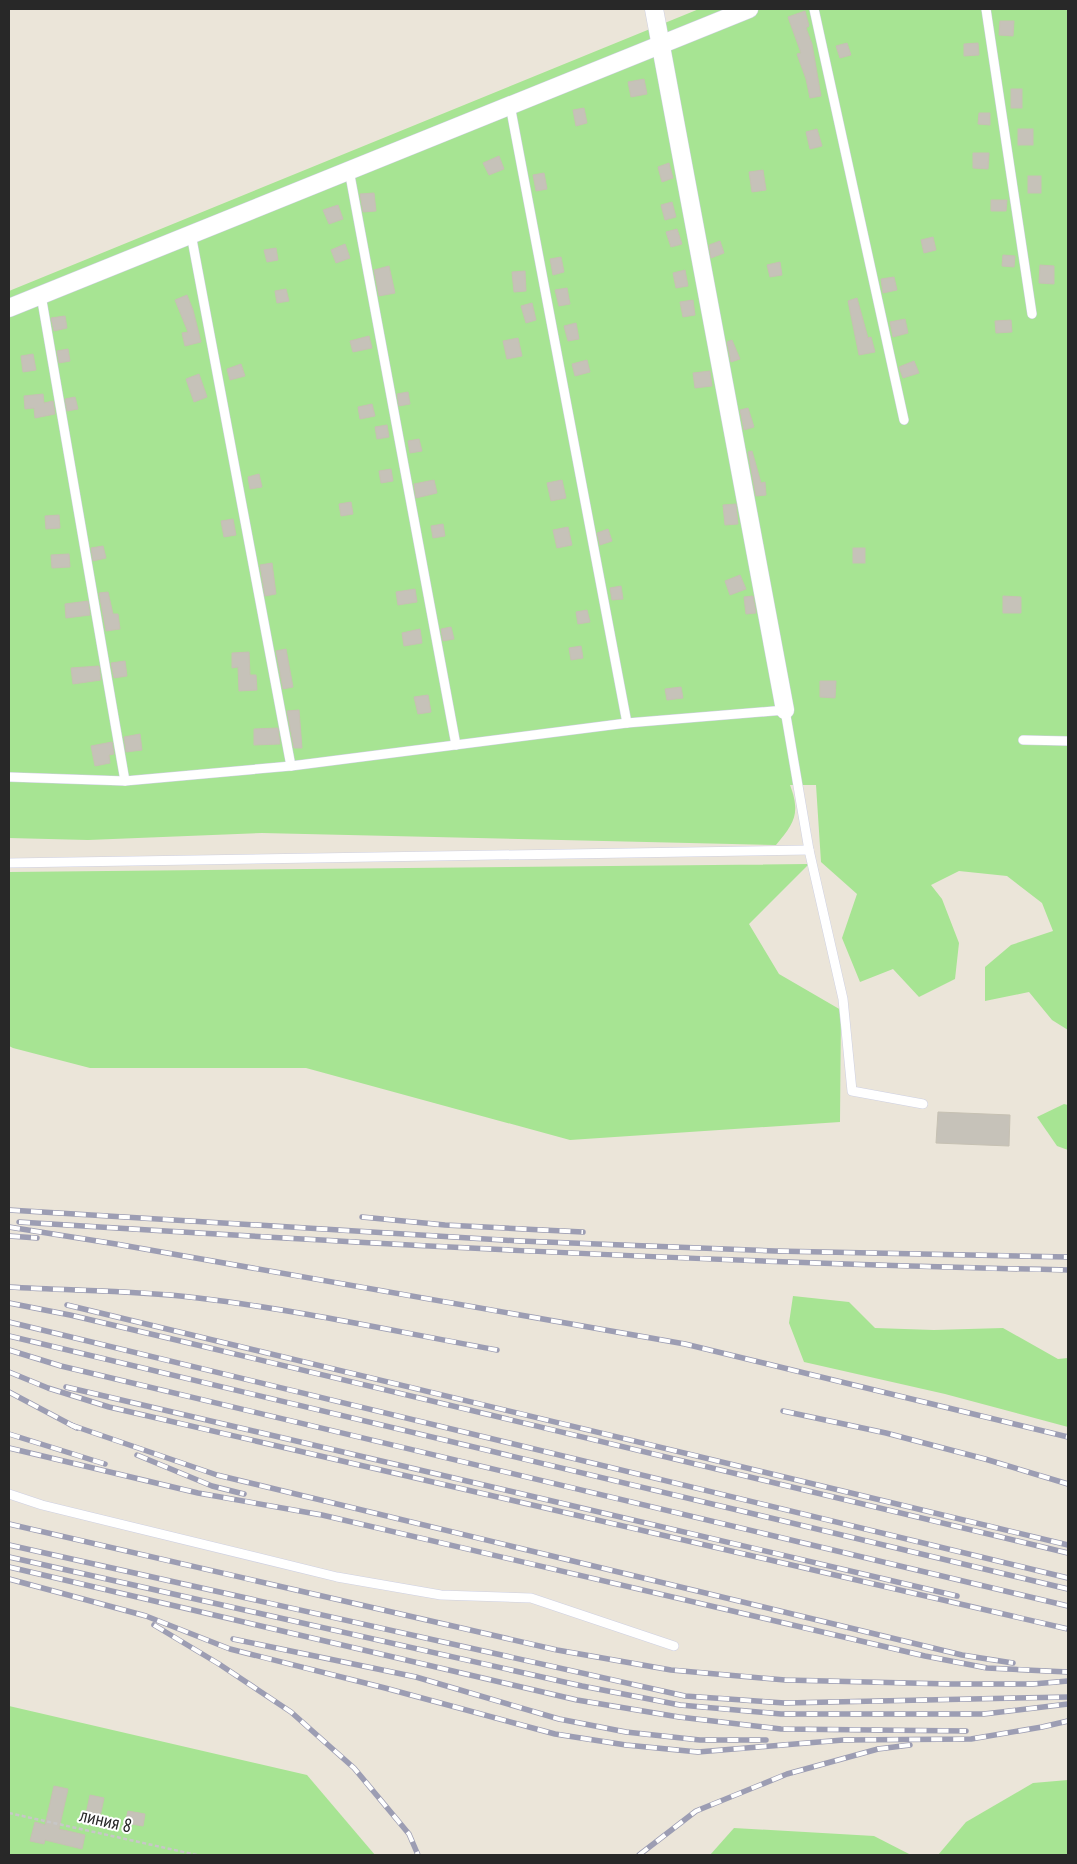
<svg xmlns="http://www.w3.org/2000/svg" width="1077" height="1864" viewBox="0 0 1077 1864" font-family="'PT Sans Narrow',sans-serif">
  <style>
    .green { fill: #a7e493 }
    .building { fill: #c6c2b9; stroke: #c6c1b3 }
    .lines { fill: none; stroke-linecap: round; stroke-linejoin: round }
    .lane-casing { stroke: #ced0e2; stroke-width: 10 }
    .street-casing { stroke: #ced0e2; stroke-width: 19 }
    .path { stroke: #c7c7c7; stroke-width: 2.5; stroke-dasharray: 4 2.5; stroke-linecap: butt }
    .lane { stroke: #fff; stroke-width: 9 }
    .street { stroke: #fff; stroke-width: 18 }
    .rail-casing { stroke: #9c9db3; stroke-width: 5.5 }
    .rail { stroke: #fff; stroke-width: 4; stroke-dasharray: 11; stroke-linecap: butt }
    .labels { text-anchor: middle; stroke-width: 4; stroke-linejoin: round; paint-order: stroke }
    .street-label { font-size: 19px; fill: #282828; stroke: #fff }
  </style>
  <rect width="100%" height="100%" fill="#ebe5d9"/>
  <!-- green -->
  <g class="green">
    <path d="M699,9H1068V1030L1052,1020L1029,992L985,1001V967L1011,945L1053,931L1042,903L1007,876L959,871L931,885L942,899L959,943L955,979L919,997L893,969L860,982L842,938L857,894L821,862L816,785H790C801,814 794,823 776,845L262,833L88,840L9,838V291Z"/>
    <polygon points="809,864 749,924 779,974 841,1010 840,1122 570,1140 306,1068 90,1068 13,1048 9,1046 9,872"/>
    <polygon points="1064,1104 1068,1105 1068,1150 1057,1146 1037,1117"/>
    <polygon points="793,1296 849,1302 875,1328 934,1330 1003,1328 1058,1359 1068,1358 1068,1427 945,1394 804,1362 789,1323"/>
    <polygon points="9,1706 307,1775 375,1855 9,1855"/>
    <polygon points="1068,1780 1068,1855 938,1855 966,1822 1033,1783"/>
    <polygon points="734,1828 874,1836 911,1855 710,1855"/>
  </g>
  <!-- building -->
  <g class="building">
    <polygon points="805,11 809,26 806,28 812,44 821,96 810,98 806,79 797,54 801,53 788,17"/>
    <polygon points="1000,21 1014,21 1013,36 999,35"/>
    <polygon points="847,43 851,55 840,58 836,46"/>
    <polygon points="978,43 979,55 964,56 964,44"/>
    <polygon points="644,79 647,94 631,97 628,82"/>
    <rect x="1011" y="89" width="11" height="19"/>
    <polygon points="584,108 587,123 576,126 573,110"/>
    <polygon points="979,113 990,113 990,125 978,124"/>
    <polygon points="817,129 822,146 810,149 806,132"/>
    <rect x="1018" y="129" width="15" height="16"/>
    <polygon points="973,153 989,153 988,169 973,168"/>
    <polygon points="499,156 504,169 489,175 483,163"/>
    <polygon points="669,163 673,178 662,182 658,167"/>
    <polygon points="763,170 766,190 752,192 749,172"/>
    <polygon points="544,173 547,189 536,191 533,175"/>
    <rect x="1028" y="176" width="13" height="17"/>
    <polygon points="374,193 376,211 363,212 360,194"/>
    <polygon points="991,200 1007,200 1006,211 991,211"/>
    <polygon points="672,202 676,217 665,220 661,205"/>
    <polygon points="338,205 343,219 329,224 323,210"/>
    <polygon points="677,229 682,244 671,247 666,232"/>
    <polygon points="933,237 936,250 924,253 921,240"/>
    <polygon points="720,241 724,253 711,258 709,245"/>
    <polygon points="345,244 350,258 336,263 331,250"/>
    <polygon points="276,248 278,260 267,262 264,250"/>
    <polygon points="1003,255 1015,256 1014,267 1002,266"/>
    <polygon points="561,257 564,272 553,275 550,259"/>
    <polygon points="780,262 782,275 770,277 767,265"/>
    <polygon points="1040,265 1054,266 1054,284 1039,283"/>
    <polygon points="389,266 395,293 379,296 374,270"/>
    <polygon points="685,270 688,286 676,288 673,273"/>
    <polygon points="525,271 526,291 514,292 512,272"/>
    <polygon points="894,277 897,290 883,293 881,279"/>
    <polygon points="567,288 570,304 559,306 555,290"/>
    <polygon points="286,289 289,301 277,303 275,291"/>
    <polygon points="187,295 193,310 201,342 185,346 182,333 188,332 175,300"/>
    <polygon points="857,298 868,338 871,337 875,352 859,355 848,301"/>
    <polygon points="693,300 695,315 683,317 680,302"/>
    <polygon points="532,303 536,320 526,323 521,306"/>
    <polygon points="65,316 67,328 54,331 51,318"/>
    <polygon points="905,319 908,333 893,337 890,322"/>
    <polygon points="1011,320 1012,332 996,333 995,321"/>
    <polygon points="576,323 579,339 568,341 564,326"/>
    <polygon points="369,336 372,348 353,352 350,341"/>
    <polygon points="518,338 522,356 507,359 503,341"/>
    <polygon points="732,340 740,359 731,362 727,342"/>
    <polygon points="68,349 70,361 59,363 57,351"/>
    <polygon points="33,354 36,370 23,372 21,356"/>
    <polygon points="587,360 590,372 575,376 572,364"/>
    <polygon points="914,361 919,373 903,378 899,367"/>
    <polygon points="241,364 245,376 230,380 227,369"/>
    <polygon points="710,371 712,386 695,388 693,373"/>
    <polygon points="199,374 207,397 194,402 186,379"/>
    <polygon points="408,392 410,404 399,406 397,394"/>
    <polygon points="43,394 44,403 53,401 55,414 35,418 34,408 25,409 24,396"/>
    <polygon points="75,397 78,409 67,411 65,399"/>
    <polygon points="372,404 375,416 360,419 358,407"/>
    <polygon points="748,408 754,427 744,430 740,410"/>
    <polygon points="387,425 389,437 377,439 375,427"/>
    <polygon points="419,439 422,451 410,453 408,441"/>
    <polygon points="752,451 761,483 765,482 766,495 756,496 748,452"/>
    <polygon points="391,469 393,481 381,483 379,471"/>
    <polygon points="259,474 262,487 250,489 248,477"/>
    <polygon points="434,480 437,493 416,498 414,484"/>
    <polygon points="562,480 566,498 551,501 547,483"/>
    <polygon points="351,502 353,514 341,516 339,504"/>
    <polygon points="736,504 738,524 725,525 723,505"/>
    <polygon points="59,515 60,528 46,529 45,516"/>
    <polygon points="233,519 236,535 224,537 221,521"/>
    <polygon points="443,524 445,536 433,538 431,526"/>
    <polygon points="568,527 572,545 557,548 553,530"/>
    <polygon points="608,529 612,541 600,545 597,533"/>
    <polygon points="103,546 106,558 93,561 91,548"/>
    <rect x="853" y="548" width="12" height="15"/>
    <polygon points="69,554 70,567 52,568 51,555"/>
    <polygon points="272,563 276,594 265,596 260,565"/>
    <polygon points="740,575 746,589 730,595 725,581"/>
    <polygon points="621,586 623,599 612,600 610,588"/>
    <polygon points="415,589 417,602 398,605 396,592"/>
    <polygon points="108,592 113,614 118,614 120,629 106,631 99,593"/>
    <polygon points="753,596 756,613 746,614 744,597"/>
    <polygon points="1003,596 1021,597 1021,613 1003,613"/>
    <polygon points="88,601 90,615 66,618 65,604"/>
    <polygon points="587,610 590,622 578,624 576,612"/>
    <polygon points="451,627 454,639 443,641 441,629"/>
    <polygon points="420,629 422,643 404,646 402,633"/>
    <polygon points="581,646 583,658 571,660 569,648"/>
    <polygon points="286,649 293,687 283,689 276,651"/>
    <polygon points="249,652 250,675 256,675 257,690 239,691 238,667 232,668 232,653"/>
    <polygon points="125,661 127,676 114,678 111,663"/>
    <polygon points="99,666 101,680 73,684 71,668"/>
    <polygon points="820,681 836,681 835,698 820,697"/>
    <polygon points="681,687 683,698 667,700 665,689"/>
    <polygon points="428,695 431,712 418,714 414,697"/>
    <polygon points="299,710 302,748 294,748 287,711"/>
    <polygon points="278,728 280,744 254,745 254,729"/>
    <polygon points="140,734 142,750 126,752 124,737"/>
    <polygon points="112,742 114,754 109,755 110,763 95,766 91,746"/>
    <polygon points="938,1112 1010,1115 1009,1146 936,1143"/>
    <polygon points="54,1786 68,1789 59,1829 85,1835 82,1849 45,1840 44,1844 30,1841 35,1822 45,1825"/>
    <polygon points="90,1795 104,1798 100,1817 86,1814"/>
    <polygon points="128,1811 145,1814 143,1826 125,1823"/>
  </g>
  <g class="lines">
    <!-- lane casing -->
    <g class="lane-casing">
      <g id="lane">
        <polyline points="814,9 904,420"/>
        <polyline points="986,9 1032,314"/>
        <polyline points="510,105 627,723"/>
        <polyline points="349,170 456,745"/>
        <polyline points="191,234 291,766"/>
        <polyline points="41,295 125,781"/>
        <polyline points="1023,740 1068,741"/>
        <polyline points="9,777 125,781 291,766 627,723 785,710 809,850 843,999 852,1091 923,1104"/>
        <polyline points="9,863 809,850"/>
        <polyline points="9,1494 42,1505 337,1577 441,1595 531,1598 674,1646"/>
      </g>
    </g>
    <!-- street casing -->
    <g class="street-casing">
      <g id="street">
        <polyline points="654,9 785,710"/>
        <polyline points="9,308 749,9"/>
      </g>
    </g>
    <!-- path -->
    <polyline class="path" points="9,1813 197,1855"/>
    <!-- lane -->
    <use href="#lane" class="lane"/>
    <!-- street -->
    <use href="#street" class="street"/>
    <!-- rail casing -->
    <g class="rail-casing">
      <g id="rail">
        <polyline points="9,1210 520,1241 775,1251 1068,1257"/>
        <polyline points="362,1217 445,1225 583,1232"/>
        <path d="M19,1222C369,1244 718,1263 1068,1270"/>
        <polyline points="9,1227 116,1244 685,1344 1068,1437"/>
        <polyline points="9,1236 37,1238"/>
        <path d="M9,1287C72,1291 135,1290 198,1298C299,1310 398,1332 497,1350"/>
        <polyline points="9,1303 70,1315 189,1343 1068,1553"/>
        <polyline points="67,1305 1068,1545"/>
        <polyline points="9,1322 1068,1578"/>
        <polyline points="9,1336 1068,1589"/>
        <polyline points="9,1350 61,1366 1068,1606"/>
        <polyline points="9,1372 48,1388 109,1407 1068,1629"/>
        <polyline points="66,1387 957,1596"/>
        <polyline points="9,1392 77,1428"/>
        <polyline points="783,1411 886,1433 985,1459 1068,1484"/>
        <polyline points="71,1425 217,1475 962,1655 1013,1663"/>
        <polyline points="9,1434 105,1464"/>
        <polyline points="9,1448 198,1493 322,1515 925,1656 987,1668 1068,1672"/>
        <polyline points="137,1455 212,1486 244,1494"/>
        <polyline points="9,1524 557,1650 671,1670 785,1680 950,1684 1033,1684 1068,1681"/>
        <polyline points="9,1545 685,1696 785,1703 1068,1697"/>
        <polyline points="9,1557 582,1686 680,1705 781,1714 984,1714 1068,1704"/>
        <polyline points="9,1567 577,1700 679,1717 781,1729 966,1731"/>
        <polyline points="9,1579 146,1616 230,1649 385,1688 555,1734 626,1745 698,1752 843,1740 971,1739 1042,1727 1068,1721"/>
        <polyline points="154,1625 219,1664 291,1712 354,1768 409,1834 418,1855"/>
        <polyline points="233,1639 416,1677 559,1719 626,1732 700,1740 766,1740"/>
        <polyline points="639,1855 696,1811 787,1774 878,1749 910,1745"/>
      </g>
    </g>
    <!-- rail -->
    <use href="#rail" class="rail"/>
  </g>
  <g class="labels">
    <!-- street labels -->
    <g class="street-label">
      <text transform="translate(106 1820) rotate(13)" y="7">линия 8</text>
    </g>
  </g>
  <!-- border -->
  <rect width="1077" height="1864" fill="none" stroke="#282828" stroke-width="20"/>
</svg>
